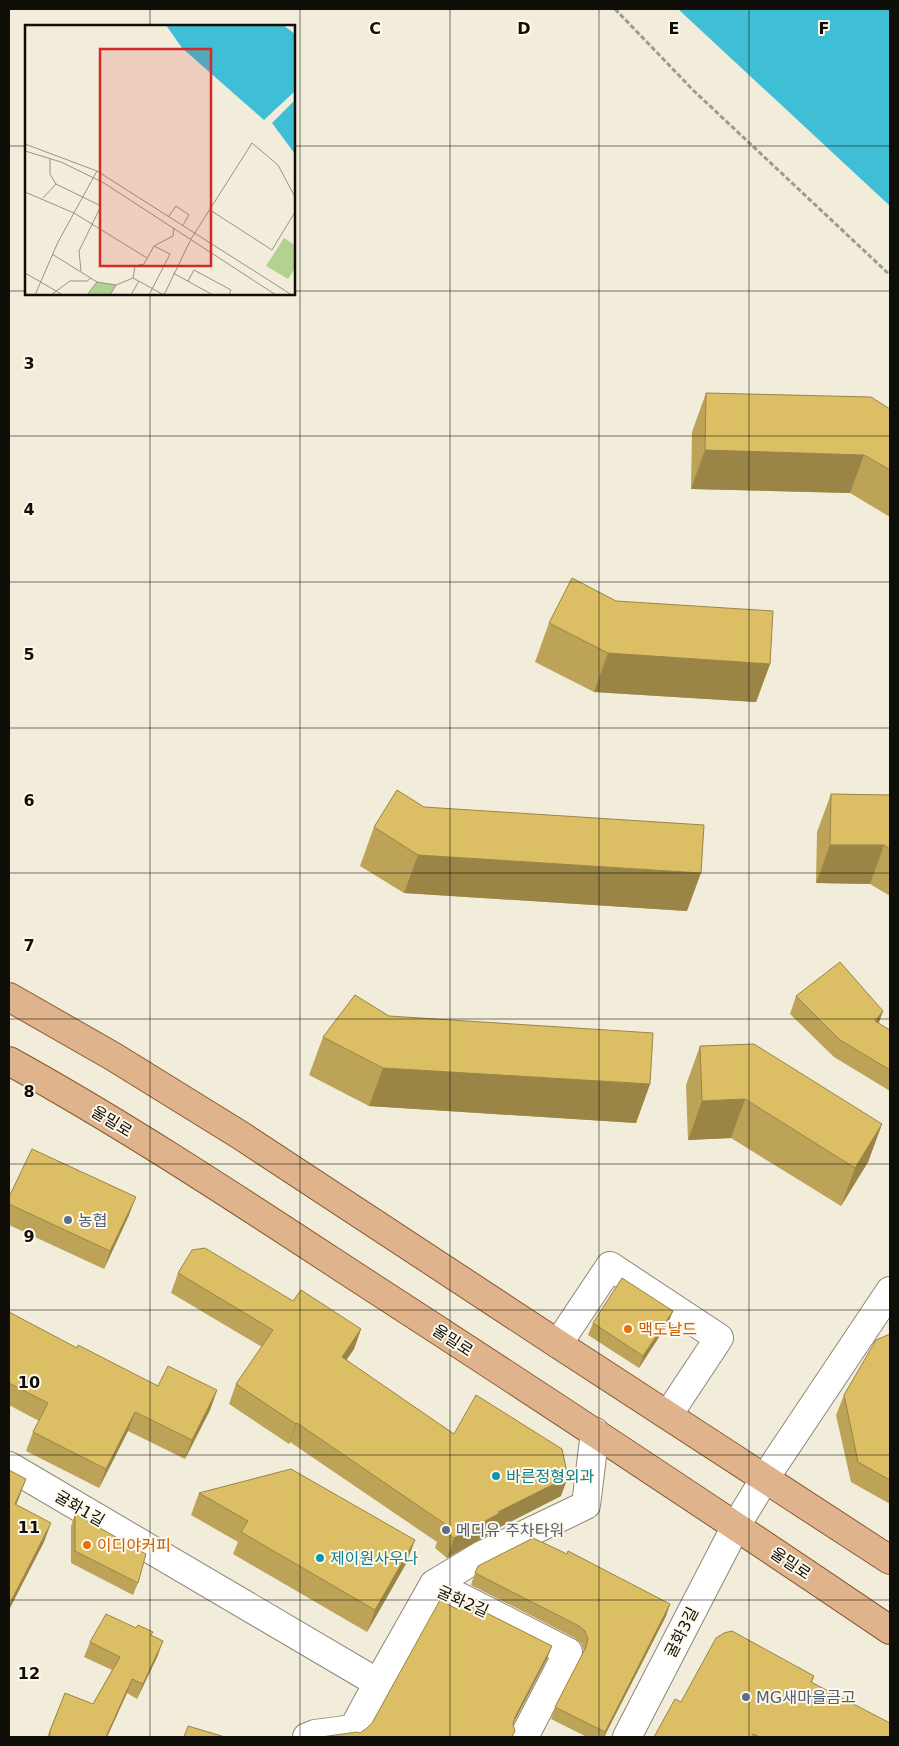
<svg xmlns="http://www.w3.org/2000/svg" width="899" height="1746" viewBox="0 0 899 1746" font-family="'DejaVu Sans','Noto Sans KR',sans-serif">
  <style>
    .water { fill: #3ebfd6 }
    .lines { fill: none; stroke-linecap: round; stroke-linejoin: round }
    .minor-casing { stroke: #8c8777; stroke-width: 30 }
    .major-casing { stroke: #89592c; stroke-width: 30 }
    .path { stroke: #9e9a8c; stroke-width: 3; stroke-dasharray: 5 2.5; stroke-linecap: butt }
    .minor { stroke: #fff; stroke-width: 28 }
    .major { stroke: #dfb38c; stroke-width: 28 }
    .wall { fill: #bda357 }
    .shaded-wall { fill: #9a8547 }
    .building { fill: #dcbe65; stroke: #9a8547 }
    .grid { fill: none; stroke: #100e08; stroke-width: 1; stroke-opacity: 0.55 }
    .service-dot { fill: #5c6f8a; stroke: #fef9eb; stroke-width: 2 }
    .food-dot { fill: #e8710a; stroke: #fef9eb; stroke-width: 2 }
    .culture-dot { fill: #0f9aa8; stroke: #fef9eb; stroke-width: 2 }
    .labels { text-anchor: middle; stroke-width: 4; stroke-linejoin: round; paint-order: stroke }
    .street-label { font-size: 16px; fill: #100e08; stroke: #fef9eb }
    .service-label { font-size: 16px; fill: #4e5e75; stroke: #fef9eb; text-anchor: start }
    .food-label { font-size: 16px; fill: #c56008; stroke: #fef9eb; text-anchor: start }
    .culture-label { font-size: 16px; fill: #0d838f; stroke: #fef9eb; text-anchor: start }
    .inset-road { fill: none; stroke: #989386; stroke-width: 1 }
    .view { fill: #d62828; fill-opacity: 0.15; stroke: #d62828; stroke-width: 2.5 }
    .inset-edge { fill: none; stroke: #100e08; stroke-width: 2.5 }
    .grid-label { font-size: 16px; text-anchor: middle; font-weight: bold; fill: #100e08; stroke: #fef9eb; stroke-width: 4; stroke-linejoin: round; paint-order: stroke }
  </style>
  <rect width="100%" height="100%" fill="#f2ecda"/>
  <!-- water -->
  <polygon class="water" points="678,9 890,9 890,206"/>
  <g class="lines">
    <!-- minor casing -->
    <g class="minor-casing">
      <g id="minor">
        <polyline points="558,1344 610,1266 719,1338 668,1415"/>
        <polyline points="9,1466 378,1683"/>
        <polyline points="434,1584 568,1652 524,1737"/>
        <polyline points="307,1737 315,1734 353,1729 378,1683 434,1584 482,1555 586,1505 595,1432"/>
        <polyline points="627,1737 736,1526 765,1478 890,1291"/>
      </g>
    </g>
    <!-- major casing -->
    <g class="major-casing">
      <g id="major">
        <polyline points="9,997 114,1057 240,1135 558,1344 890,1560"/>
        <path d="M9,1061C132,1129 249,1207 367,1284C543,1398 717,1513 890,1630"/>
      </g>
    </g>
    <!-- path -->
    <polyline class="path" points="615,9 694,91 890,275"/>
    <!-- minor -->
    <use href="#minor" class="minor"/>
    <!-- major -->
    <use href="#major" class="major"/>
  </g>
  <!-- wall -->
  <g class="wall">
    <polygon points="706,393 890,409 890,517 850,493 691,489 692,432"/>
    <polygon points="616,601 770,664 756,702 594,692 535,662 549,623"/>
    <polygon points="831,794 890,795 890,896 870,884 816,883 817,832"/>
    <polygon points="424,807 687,911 404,893 360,866 374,827"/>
    <polygon points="796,996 883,1011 878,1023 890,1030 890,1091 834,1057 790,1014"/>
    <polygon points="389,1016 650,1084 636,1123 369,1106 309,1075 323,1037"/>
    <polygon points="700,1046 882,1124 868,1162 841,1206 731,1138 688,1140 686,1085"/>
    <polygon points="9,1197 129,1215 104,1269 9,1225"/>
    <polygon points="178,1273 293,1301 361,1329 354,1349 346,1360 454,1434 561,1496 494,1530 493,1532 447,1558 435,1548 437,1542 290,1442 289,1444 229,1404 236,1384 262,1347 171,1293"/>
    <polygon points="673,1311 668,1323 639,1368 588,1335 593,1323"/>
    <polygon points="9,1312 77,1348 158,1386 217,1390 210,1410 185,1459 128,1431 99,1488 26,1451 33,1432 39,1421 9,1405"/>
    <polygon points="890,1334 890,1504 851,1482 836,1415 844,1395"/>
    <polygon points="199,1493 407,1562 367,1632 233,1554 238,1542 191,1515"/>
    <polygon points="75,1514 138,1583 133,1595 71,1563 71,1526"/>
    <polygon points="475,1573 670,1604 666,1616 604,1737 587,1737 551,1719 555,1707 583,1653 584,1651 581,1643 575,1638 471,1585"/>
    <polygon points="151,1635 158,1655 137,1699 127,1693 107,1737 47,1737 65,1693 93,1704 112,1670 84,1657 90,1642"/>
    <polygon points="814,1676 812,1682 890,1737 654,1737 681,1702"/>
  </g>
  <!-- shaded-wall -->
  <g class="shaded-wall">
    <polygon points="705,450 864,455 850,493 691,489"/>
    <polygon points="608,653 770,664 756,702 594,692"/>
    <polygon points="830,845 884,845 870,884 816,883"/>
    <polygon points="418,855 701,873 687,911 404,893"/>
    <polygon points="883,1011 877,1028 875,1021"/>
    <polygon points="383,1068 650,1084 636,1123 369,1106"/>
    <polygon points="745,1099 731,1138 688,1140 702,1101"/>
    <polygon points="882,1124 868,1162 841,1206 855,1168"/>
    <polygon points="136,1197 129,1215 104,1269 110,1251"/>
    <polygon points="673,1311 668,1323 639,1368 643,1356"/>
    <polygon points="361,1329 354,1349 335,1377 342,1357"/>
    <polygon points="217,1390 210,1410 185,1459 192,1440"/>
    <polygon points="135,1412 128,1431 99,1488 106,1469"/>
    <polygon points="297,1423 290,1442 289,1444 296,1424"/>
    <polygon points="568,1477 561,1496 494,1530 493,1532 447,1558 454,1538 498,1512"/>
    <polygon points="26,1479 19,1498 9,1522 15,1504"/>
    <polygon points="51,1523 44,1542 9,1610 9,1605"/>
    <polygon points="415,1540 407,1562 367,1632 375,1610"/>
    <polygon points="670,1604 666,1616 604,1737 603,1737 605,1732"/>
    <polygon points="163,1641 158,1655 137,1699 143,1684"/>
    <polygon points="552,1646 547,1659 510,1730 515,1717"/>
    <polygon points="132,1679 127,1693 107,1737 106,1737"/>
  </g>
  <!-- building -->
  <g class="building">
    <polygon points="706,393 871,397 890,409 890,470 864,455 705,450"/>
    <polygon points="572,578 616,601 773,611 770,664 608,653 549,623"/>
    <polygon points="397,790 424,807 704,825 701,873 418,855 374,827"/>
    <polygon points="831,794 890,795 890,849 884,845 830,845"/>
    <polygon points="840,962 883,1011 875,1021 890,1030 890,1070 840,1040 796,996"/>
    <polygon points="355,995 389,1016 653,1033 650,1084 383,1068 323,1037"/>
    <polygon points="754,1044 882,1124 855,1168 745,1099 702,1101 700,1046"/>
    <polygon points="32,1149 136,1197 110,1251 9,1204 9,1197"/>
    <polygon points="205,1248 293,1301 301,1290 361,1329 342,1357 454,1434 476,1395 562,1449 568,1477 498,1512 500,1513 454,1538 442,1528 445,1524 297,1423 296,1424 236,1384 273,1330 178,1273 192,1250"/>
    <polygon points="622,1278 673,1311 643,1356 593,1323"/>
    <polygon points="9,1312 77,1348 78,1345 158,1386 168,1366 217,1390 192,1440 135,1412 106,1469 33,1432 48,1403 9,1383"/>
    <polygon points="890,1334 890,1480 858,1462 844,1395 876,1340"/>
    <polygon points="291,1469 415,1540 375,1610 241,1532 248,1521 199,1493"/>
    <polygon points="9,1470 26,1479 15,1504 51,1523 9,1605"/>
    <polygon points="75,1514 146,1554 138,1583 75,1551"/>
    <polygon points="533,1538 567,1554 568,1551 670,1604 605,1732 555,1707 586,1647 588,1639 585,1631 579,1626 475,1573 478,1566"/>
    <polygon points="440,1600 457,1609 461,1600 552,1646 515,1717 513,1724 515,1731 512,1737 321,1737 357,1732 360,1733 367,1728 372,1723"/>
    <polygon points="106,1614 136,1628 138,1625 153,1632 151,1635 163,1641 143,1684 132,1679 106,1737 50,1737 50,1731 65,1693 93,1704 120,1657 90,1642"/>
    <polygon points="732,1631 814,1676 811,1682 890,1723 890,1737 760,1737 753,1734 751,1737 654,1737 675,1699 681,1702 716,1638 724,1633"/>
    <polygon points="188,1726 225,1737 184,1737"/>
  </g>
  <!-- grid -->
  <path class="grid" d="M150,9V26M300,9V1737M450,9V1737M599,9V1737M749,9V1737M9,146H26M294,146H890M9,291H26M294,291H890M150,294V1737M9,436H890M9,582H890M9,728H890M9,873H890M9,1019H890M9,1164H890M9,1310H890M9,1455H890M9,1600H890"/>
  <!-- markers -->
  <g class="service-dot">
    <circle cx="68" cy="1220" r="5"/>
    <circle cx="446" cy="1530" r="5"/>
    <circle cx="746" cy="1697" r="5"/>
  </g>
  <g class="food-dot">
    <circle cx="628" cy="1329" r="5"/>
    <circle cx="87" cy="1545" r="5"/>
  </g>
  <g class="culture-dot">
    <circle cx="496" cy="1476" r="5"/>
    <circle cx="320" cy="1558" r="5"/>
  </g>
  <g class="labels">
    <!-- street labels -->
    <g class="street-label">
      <text transform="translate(112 1121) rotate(31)" y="6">울밀로</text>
      <text transform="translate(453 1340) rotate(33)" y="6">울밀로</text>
      <text transform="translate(80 1508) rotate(30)" y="6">굴화1길</text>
      <text transform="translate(791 1563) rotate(34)" y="6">울밀로</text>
      <text transform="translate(463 1601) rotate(24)" y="6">굴화2길</text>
      <text transform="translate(681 1632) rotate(-63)" y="6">굴화3길</text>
    </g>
    <!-- service labels -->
    <g class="service-label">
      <text x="78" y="1226">농협</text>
      <text x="456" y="1536">메디유 주차타워</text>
      <text x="756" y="1703">MG새마을금고</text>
    </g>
    <!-- food labels -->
    <g class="food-label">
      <text x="638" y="1335">맥도날드</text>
      <text x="97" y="1551">이디야커피</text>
    </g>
    <!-- culture labels -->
    <g class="culture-label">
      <text x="506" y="1482">바른정형외과</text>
      <text x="330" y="1564">제이원사우나</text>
    </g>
  </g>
  <!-- overview -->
  <g transform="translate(25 25)">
    <rect width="270" height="270" fill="#f2ecda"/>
    <path d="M259,213L270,220V243L263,254L241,241ZM72,257L91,260L85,270H62Z" fill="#b3d18f"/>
    <path d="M141,0H258L270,9V66L239,95L157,23ZM270,75V129L247,98Z" fill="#3ebfd6"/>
    <path class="inset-road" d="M0,119L72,146L267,270M0,126L36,137L79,158L251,270M25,133V149L31,159M0,167L49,188L122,233M18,173L31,159L76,181L54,226L56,246M185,185L247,225L270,187M144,191L151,181L164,190L158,200M27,229L72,257L91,260M0,248L38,270M148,248L188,270M108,253L139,270L166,214L227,118L253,140L270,172M163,256L169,245L206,265L204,270M10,270L33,217L72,146M26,270L45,256H62L66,253M62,270L72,257M85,270L91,260L108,253L110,241L119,239L129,221L148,211L149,203M106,270L114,256M124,270L145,229L129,221"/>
    <path class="view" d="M75,24H186V241H75Z"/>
    <rect width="270" height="270" class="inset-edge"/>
  </g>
  <g class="grid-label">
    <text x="375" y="34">C</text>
    <text x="524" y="34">D</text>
    <text x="674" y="34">E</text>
    <text x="824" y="34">F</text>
    <text x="29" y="369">3</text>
    <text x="29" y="515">4</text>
    <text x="29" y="660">5</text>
    <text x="29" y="806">6</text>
    <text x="29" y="951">7</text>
    <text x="29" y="1097">8</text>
    <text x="29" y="1242">9</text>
    <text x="29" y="1388">10</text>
    <text x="29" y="1533">11</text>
    <text x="29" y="1679">12</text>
  </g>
  <!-- border -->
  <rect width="899" height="1746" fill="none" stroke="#100e08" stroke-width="20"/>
</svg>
